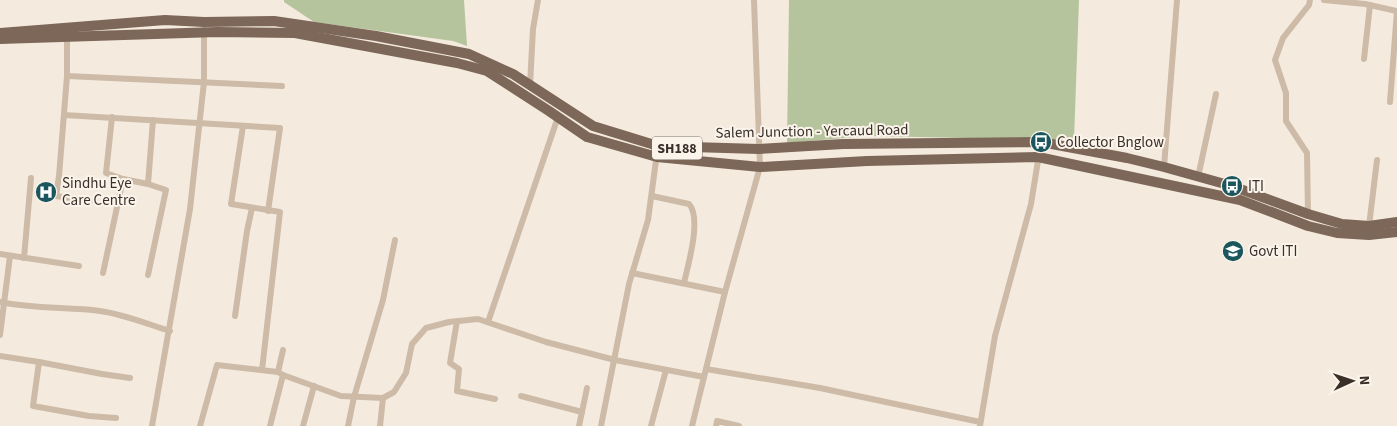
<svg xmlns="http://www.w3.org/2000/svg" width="1397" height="426" viewBox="0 0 1397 426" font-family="'Source Sans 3',sans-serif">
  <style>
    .green { fill: #b5c49c }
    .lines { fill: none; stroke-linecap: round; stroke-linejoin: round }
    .minor { stroke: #cdbba8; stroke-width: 6 }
    .primary { stroke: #7d6759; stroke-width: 10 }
    .labels { text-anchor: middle; stroke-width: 4; stroke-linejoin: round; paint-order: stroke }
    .shield { fill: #fbf4eb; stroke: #746a63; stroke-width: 1 }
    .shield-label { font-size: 14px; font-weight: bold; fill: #3a2f29 }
    .street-label { font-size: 15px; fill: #3a2f29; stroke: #fbf4eb }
    .poi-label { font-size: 15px; fill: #3a2f29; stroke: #fbf4eb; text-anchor: start }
  </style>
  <rect width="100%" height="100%" fill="#f4ebde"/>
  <!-- green -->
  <g class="green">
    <polygon points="284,0 464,0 467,46 453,41 314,22 284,2"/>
    <polygon points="789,0 1079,0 1074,140 867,136 787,143"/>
  </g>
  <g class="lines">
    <!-- minor -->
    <g class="minor">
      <polyline points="1324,0 1365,4 1397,11 1390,102"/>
      <polyline points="67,35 67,76 282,86"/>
      <polyline points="1364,59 1370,5"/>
      <polyline points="67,76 59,176 56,196 90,201"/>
      <polyline points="530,85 533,29 538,0"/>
      <polyline points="64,115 280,128 268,211"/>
      <polyline points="112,117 106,173 123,179"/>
      <polyline points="243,126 231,204 280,212 262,370"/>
      <polyline points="1164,167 1177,0"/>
      <polyline points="1198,177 1216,94"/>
      <path d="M652,196L689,204C702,218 688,265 684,283"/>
      <polyline points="1308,214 1307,153 1286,121 1286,93 1275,60 1283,38 1309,5 1310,0"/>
      <polyline points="1369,226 1377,160"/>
      <polyline points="0,254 79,266"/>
      <polyline points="24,258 31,178"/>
      <polyline points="103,273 123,179 148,184 153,120"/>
      <polyline points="632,273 725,292"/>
      <polyline points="148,275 166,190 148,184"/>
      <path d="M0,302C33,309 67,307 100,311C123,314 147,324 170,331"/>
      <polyline points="235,316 247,231 252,208"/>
      <polyline points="457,321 450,363 459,369 457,391 495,399"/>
      <polyline points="488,322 558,117"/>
      <polyline points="0,335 10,256"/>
      <polyline points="0,356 39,362 33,406 89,416 116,418"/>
      <polyline points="39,362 102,374 130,378"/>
      <polyline points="706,369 820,388 980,422"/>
      <polyline points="283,375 341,396 383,398 394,392 406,373 412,344 426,328 449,322 478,319 546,342 615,360 704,377 725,292 760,167 754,0"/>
      <polyline points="521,396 582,412"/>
      <polyline points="152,426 190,209 204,82 204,30"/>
      <polyline points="200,426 217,365 278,372"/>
      <polyline points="270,426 283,375 278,372 283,350"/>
      <polyline points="303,426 314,386"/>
      <polyline points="348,426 354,397 383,300 395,240"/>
      <polyline points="380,426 383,398"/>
      <polyline points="579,426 587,388"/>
      <polyline points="601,426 629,284 648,220 657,153"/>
      <polyline points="651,426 666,370"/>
      <polyline points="692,426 704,377"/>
      <polyline points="716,426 717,421 739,426"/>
      <polyline points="980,426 995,336 1031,204 1041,142"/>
    </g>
    <!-- primary -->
    <g class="primary">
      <polyline points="0,33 165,20 204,22 274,21 376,36 469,54 513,74 593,126 658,146 759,149 843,144 1041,142 1127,158 1164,167 1232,186 1308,214 1342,224 1369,226 1397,222"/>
      <polyline points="0,39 217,32 295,33 457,63 487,71 549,111 587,137 657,157 760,167 867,161 1038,157 1240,200 1308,226 1337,233 1369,235 1397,232"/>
    </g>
  </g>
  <!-- icons -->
  <defs>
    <g id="bus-disc" transform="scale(1.125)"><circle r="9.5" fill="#1b565e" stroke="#fbf4eb"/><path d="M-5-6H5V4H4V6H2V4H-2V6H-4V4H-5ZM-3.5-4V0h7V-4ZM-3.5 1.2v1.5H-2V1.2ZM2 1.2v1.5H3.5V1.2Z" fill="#fff"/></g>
    <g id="hospital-disc" transform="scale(1.125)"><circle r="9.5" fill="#1b565e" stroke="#fbf4eb"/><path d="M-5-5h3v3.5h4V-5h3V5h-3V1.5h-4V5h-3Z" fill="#fff"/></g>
    <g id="university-disc" transform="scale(1.125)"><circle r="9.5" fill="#1b565e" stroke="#fbf4eb"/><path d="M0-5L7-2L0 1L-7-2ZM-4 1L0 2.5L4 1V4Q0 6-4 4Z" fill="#fff"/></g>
  </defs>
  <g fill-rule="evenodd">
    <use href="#bus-disc" x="1041" y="142"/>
    <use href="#bus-disc" x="1232" y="186"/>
    <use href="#hospital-disc" x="46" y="192"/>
    <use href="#university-disc" x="1233" y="251"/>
  </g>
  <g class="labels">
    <!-- shield labels -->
    <rect class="shield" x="652" y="136.5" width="50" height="23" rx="4"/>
    <g class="shield-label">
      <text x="677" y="153">SH188</text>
    </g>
    <!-- street labels -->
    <g class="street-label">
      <text transform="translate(812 131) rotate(-1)" y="5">Salem Junction - Yercaud Road</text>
    </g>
    <!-- poi labels -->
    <g class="poi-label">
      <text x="1057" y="147">Collector Bnglow</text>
      <text x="62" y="188">Sindhu Eye<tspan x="62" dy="17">Care Centre</tspan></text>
      <text x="1248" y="191">ITI</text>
      <text x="1249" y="256">Govt ITI</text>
    </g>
  </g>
  <!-- north arrow -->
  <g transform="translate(1352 381) rotate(87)" stroke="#fbf4eb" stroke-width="4" paint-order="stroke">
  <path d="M0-4L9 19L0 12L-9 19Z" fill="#3a2f29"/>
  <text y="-8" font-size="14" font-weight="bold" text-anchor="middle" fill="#3a2f29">N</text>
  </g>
</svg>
